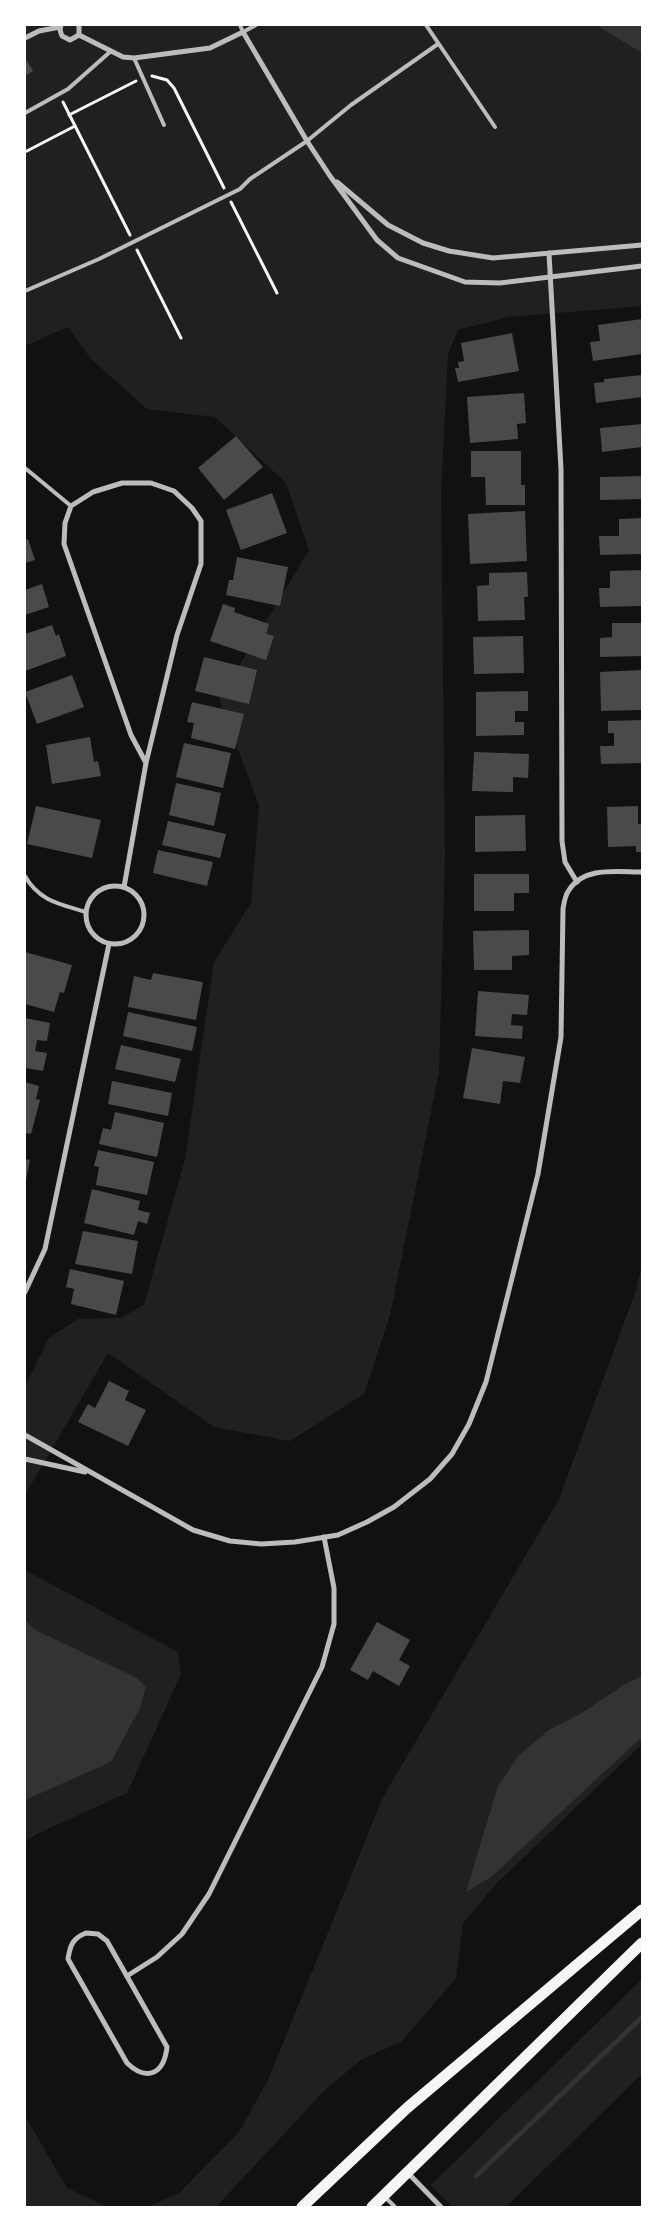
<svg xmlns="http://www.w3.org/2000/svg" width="667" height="2232" viewBox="0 0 667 2232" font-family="'Space Grotesk',sans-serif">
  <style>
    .green { fill: #202020 }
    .water { fill: #333 }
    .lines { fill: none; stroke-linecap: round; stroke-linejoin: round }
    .stream { stroke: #333; stroke-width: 5 }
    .building { fill: #4a4a4a }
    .path { stroke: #f5f5f5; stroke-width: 3 }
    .service { stroke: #bcbcbc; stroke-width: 4 }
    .minor { stroke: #bcbcbc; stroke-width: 5 }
    .primary { stroke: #f5f5f5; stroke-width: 11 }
  </style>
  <rect width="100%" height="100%" fill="#111"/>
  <!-- green -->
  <g class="green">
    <polygon points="25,25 642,25 642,306 509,317 458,330 448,354 441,494 445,857 439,1072 390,1315 364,1394 290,1441 214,1427 108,1353 25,1495 25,1386 49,1338 78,1319 120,1318 144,1305 185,1159 214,962 251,903 259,805 219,699 309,550 286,483 215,417 147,409 91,359 68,327 25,346"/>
    <polygon points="642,1265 642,1744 496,1884 463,1923 456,1978 401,2042 362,2059 324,2091 216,2207 148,2207 180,2192 239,2132 268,2080 383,1797 559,1499 635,1293"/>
    <polygon points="25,1570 178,1652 181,1674 127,1793 37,1834 25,1842"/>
    <polygon points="642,1979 642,2074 506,2207 453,2207 431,2185"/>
    <polygon points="25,2116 67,2188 108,2207 25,2207"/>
  </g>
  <!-- water -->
  <g class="water">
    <polygon points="596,25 642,25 642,53"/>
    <polygon points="25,1620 35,1630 137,1678 146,1687 140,1708 111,1762 25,1800"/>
    <polygon points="642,1676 642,1737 491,1877 466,1892 498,1786 519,1755 549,1730 580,1714 622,1686"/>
  </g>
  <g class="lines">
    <!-- stream -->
    <polyline class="stream" points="476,2176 642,2017"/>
  </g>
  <!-- building -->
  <g class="building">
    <polygon points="25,58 33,71 25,76"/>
    <polygon points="642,319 642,354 593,361 590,342 600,341 598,325"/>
    <polygon points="512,333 519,371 458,382 455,368 459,368 458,362 464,361 461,343"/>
    <polygon points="642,375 642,397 596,403 594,383 604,382 604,379"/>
    <polygon points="524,393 526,423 517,424 518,439 470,443 467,397"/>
    <polygon points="642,424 642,447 602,452 600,428"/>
    <polygon points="236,436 263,467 224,500 198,468"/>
    <polygon points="471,451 521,451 521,485 525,485 525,505 486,505 485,477 471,477"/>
    <polygon points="642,476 642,499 600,500 600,477"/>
    <polygon points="272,493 287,533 241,550 226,510"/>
    <polygon points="525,511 527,561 470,564 468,514"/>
    <polygon points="642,518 642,554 600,555 599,536 619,536 619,519"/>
    <polygon points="28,539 35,560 25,563 25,540"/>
    <polygon points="237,557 288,567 280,606 226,595 229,580 233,580"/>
    <polygon points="642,570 642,606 600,607 599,588 610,588 610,571"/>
    <polygon points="527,572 528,597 524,597 525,620 478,621 477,586 489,585 489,573"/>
    <polygon points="42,584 49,607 25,615 25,590"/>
    <polygon points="223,604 235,608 234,612 269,624 266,634 274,636 266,660 210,641"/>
    <polygon points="612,623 642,623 642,656 600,657 600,638 612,637"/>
    <polygon points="52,625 56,636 59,634 66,656 25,671 25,634"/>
    <polygon points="523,636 524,673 474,674 473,637"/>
    <polygon points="204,657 257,670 249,704 195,691"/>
    <polygon points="642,670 642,710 601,711 600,672"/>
    <polygon points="72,675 84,707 37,724 25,692"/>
    <polygon points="528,691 528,711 515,711 515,722 524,722 524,735 476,736 476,692"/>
    <polygon points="192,702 244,714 235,749 191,738 194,723 187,722"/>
    <polygon points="642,720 642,763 601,764 600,746 614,746 614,733 608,733 608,721"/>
    <polygon points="90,737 94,762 98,761 101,776 52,784 46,745"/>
    <polygon points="184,743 231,753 223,788 176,777"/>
    <polygon points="474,752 529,754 528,778 513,777 513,792 472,791"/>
    <polygon points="176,783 221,793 214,826 169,815"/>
    <polygon points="36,806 101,820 92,858 27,844"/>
    <polygon points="638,806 638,824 642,824 642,852 636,852 636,846 608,847 607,807"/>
    <polygon points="525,815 526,851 475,852 475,816"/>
    <polygon points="168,821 226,834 220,858 162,845"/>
    <polygon points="158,850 213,862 207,886 153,873"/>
    <polygon points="474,874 529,874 529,893 514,893 514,911 474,911"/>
    <polygon points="529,930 529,955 512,956 512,970 474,970 473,931"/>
    <polygon points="25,952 72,965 64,993 60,992 54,1012 25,1004"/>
    <polygon points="153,973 203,982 196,1020 128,1007 134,976 151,980"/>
    <polygon points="478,991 529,995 527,1015 512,1014 511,1025 523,1026 522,1039 475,1036"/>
    <polygon points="128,1012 197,1027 192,1051 123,1036"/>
    <polygon points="25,1018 50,1023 47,1041 37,1040 35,1051 47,1053 43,1071 25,1068"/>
    <polygon points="121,1045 181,1059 175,1082 115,1069"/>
    <polygon points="472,1048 525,1057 520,1083 503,1081 500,1104 463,1098"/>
    <polygon points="112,1081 172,1093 168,1116 108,1104"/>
    <polygon points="25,1082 39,1086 36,1099 40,1100 31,1134 25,1133"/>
    <polygon points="115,1112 164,1123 157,1157 99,1144 103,1128 111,1130"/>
    <polygon points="98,1150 154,1162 147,1195 96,1185 99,1167 94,1166"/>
    <polygon points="25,1159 30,1160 26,1180 25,1180"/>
    <polygon points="92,1189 140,1201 138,1210 150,1213 147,1224 138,1221 134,1235 84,1223"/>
    <polygon points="83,1231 138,1241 132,1274 75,1264"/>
    <polygon points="70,1269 124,1281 116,1315 71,1304 74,1289 66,1287"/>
    <polygon points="109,1381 129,1391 125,1400 146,1410 128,1446 78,1422 88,1404 95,1408"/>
    <polygon points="377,1622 410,1640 399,1660 410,1666 399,1686 373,1671 368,1680 350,1670"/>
  </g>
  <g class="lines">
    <!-- path -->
    <g class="path">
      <polyline points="152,76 167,80 174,88 224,188"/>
      <polyline points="63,102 130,235"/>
      <polyline points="69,115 136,81"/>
      <polyline points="25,152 75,126"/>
      <polyline points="231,202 277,293"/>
      <polyline points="137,250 181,338"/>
    </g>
    <!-- service -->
    <g class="service">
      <polyline points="240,25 243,32 256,25"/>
      <polyline points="426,25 495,127"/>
      <polyline points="134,58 164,125"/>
      <polyline points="25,113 68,89 111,51"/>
      <polyline points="25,291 99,259 240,189 250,179 307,141 351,105 438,44"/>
      <polyline points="25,468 71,506"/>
      <path d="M25,876C39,901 60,904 86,912"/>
      <polyline points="386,2198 395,2207"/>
    </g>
    <!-- minor -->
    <g class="minor">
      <polyline points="61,25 60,30 62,36 70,40 79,35 79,25"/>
      <polyline points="79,35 123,57 134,58 210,48 243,32 307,141 330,176 377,240 398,258 465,282 500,283 642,266"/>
      <polyline points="25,38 39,31 60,27"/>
      <polyline points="337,182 388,225 423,243 449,251 493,258 642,245"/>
      <polyline points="549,253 561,469 562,841 565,862 577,882"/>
      <circle cx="115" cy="915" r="29"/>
      <polyline points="124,887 146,763 177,635 201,564 201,521 192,508 174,491 151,483 122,483 93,492 71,506 65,523 64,544 131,735 146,763"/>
      <polyline points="25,1292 45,1249 109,944"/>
      <path d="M25,1435L193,1530L230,1541L261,1544L295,1542L338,1535L367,1522L394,1507L430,1479L452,1454L469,1424L486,1382L538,1174L561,1037L563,909C564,903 565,895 569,890C584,866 618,872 642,872"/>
      <polyline points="25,1459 85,1472"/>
      <path d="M86,1933L98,1934L107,1941L167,2047C164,2074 147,2082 127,2063L68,1959C70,1945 73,1938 86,1933Z"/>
      <polyline points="127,1976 157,1957 182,1934 209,1894 322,1667 334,1624 334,1588 324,1537"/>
      <polyline points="407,2172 441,2207"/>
    </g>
    <!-- primary -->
    <g class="primary">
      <polyline points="302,2207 407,2108 642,1910"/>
      <polyline points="372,2207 642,1943"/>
    </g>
  </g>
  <!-- border -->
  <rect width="667" height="2232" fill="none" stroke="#ffffff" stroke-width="52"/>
</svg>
